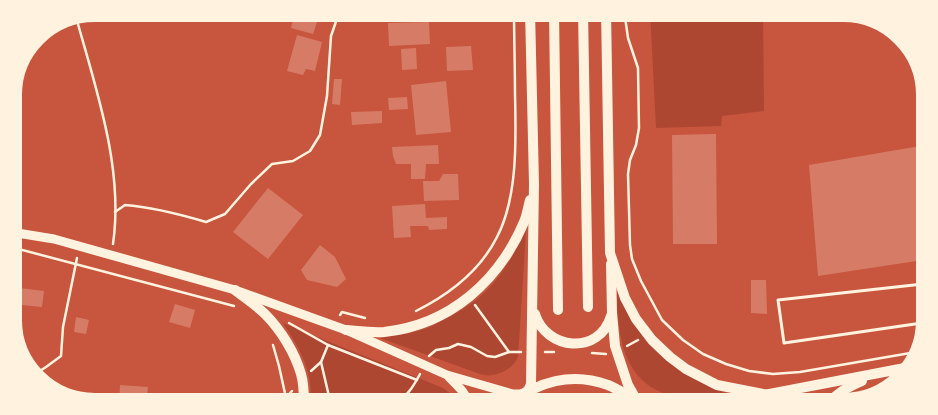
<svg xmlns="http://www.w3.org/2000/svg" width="938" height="415" viewBox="0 0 938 415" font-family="Mulish,sans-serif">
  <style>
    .green { fill: #ae4732 }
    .building { fill: #d67c66 }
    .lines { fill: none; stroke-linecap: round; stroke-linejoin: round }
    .path { stroke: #fff3e0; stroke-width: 2.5 }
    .service { stroke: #fff3e0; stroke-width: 3 }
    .secondary { stroke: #fff3e0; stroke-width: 9 }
    .primary { stroke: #fff3e0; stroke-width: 10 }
    .rim { fill: none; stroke: #fff3e0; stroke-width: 6 }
  </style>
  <rect width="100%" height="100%" fill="#c8553d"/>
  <!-- green -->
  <g class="green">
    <polygon points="650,10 763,10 764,111 722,116 721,126 656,128"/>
    <path d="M526,231L518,357C514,367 503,374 492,375C488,376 484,375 480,374L380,338C394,336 408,334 421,330C429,328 438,323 445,319C488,298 505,272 526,231Z"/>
    <path d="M615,289C643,343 667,374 728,392C711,394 693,398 677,396C667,395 656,391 648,385C618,362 619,323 615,289Z"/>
    <path d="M283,323L443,388C450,393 455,397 460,405H311C313,372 301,350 283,323Z"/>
  </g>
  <!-- building -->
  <g class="building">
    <polygon points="294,16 317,22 313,34 291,28"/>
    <polygon points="429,22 430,44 389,46 388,23"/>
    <polygon points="297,35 322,42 315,71 306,69 303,75 287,71"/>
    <polygon points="471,46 473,70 447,71 446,47"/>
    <polygon points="416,48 417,69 402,70 401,49"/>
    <polygon points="334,79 342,79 340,105 332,104"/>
    <polygon points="446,81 451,132 416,135 411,85"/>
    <polygon points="407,97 408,109 389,110 388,98"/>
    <polygon points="382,111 382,123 352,125 351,112"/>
    <polygon points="716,134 717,244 673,244 672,135"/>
    <polygon points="438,145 439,164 426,164 425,179 411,179 411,164 396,164 393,156 392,147"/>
    <polygon points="926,145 923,260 818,276 809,165"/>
    <polygon points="443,174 458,174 459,200 424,201 423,181 439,181"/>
    <polygon points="268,188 303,215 268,259 233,232"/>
    <polygon points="425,204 426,218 447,217 447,229 429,230 428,226 410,226 411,237 394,238 392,206"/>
    <polygon points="320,245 335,257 346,279 337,287 307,280 301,270"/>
    <polygon points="751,280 766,280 767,314 751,313"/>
    <polygon points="11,287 44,291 42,307 11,304"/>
    <polygon points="175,304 195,310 190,328 169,322"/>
    <polygon points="76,317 89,320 86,334 74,332"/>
    <polygon points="120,385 148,387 146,405 119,405"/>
  </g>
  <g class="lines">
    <!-- path -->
    <g class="path">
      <polyline points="624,10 628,38 638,68 639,128 636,145 630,160 628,174 630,245 632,259 641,281 662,320 683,340 703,354 726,364 749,371 773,374 800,372 922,351"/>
      <path d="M76,17C96,89 124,169 113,244"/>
      <path d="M115,212L125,205C153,207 179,214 206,222L225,214L251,184L272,164L293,161L310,151L320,135L327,96L331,36L340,10"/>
      <polyline points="11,247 234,306"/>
      <polyline points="475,305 509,352 521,352"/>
      <path d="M416,311C450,294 480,271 497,237C518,197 516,139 515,94C515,66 514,38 514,10"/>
      <polyline points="340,315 342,312 365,318"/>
      <polyline points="289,323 328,345 417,380"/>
      <polyline points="273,345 279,366 286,398 290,405"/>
      <polyline points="328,345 321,362 331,405"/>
      <polyline points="627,346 638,340"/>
      <polyline points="545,352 554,352"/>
      <polyline points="592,353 606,354"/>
      <polyline points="429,356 436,350 449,348 458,344 471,347 487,356 495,357 509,352"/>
      <polyline points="311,371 321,362"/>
      <polyline points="32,376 46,367 61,356 63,327 77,258"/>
      <polyline points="283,405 286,398 292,391"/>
      <path d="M391,405C407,397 412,389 420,374"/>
    </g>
    <!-- service -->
    <polyline class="service" points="922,323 784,343 778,300 923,284"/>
    <!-- secondary -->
    <g class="secondary">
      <polyline points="11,232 54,239 235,290 346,330 447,375 513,394 520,394 526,392"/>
      <path d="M449,377C458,386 466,393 470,405"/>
    </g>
    <!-- primary -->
    <g class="primary">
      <polyline points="554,10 558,310"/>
      <polyline points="583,10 588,307"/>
      <polyline points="606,10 610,253 625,298 636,319 652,340 670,357 686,369 717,385 768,395"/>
      <polyline points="611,264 612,313 615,346 628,385 637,401 640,405"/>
      <path d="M235,290C245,298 256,305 265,314C281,330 295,353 301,374C304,384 304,395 304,405"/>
      <path d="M535,314C546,350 599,356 611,316"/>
      <path d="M346,330C358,331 372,333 384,332C450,325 499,281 524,222C527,215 528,207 530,200"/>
      <polyline points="526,392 529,389 531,384 534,184 530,10"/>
      <path d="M509,405C537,381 572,372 608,385C618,389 626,395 635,400"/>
      <polyline points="712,405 910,367"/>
      <path d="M827,405C837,393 848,387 862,381"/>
    </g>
  </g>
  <!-- crop -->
  <path d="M0 0H938V415H0ZM95 19H843A76 76 0 0 1 919 95V320A76 76 0 0 1 843 396H95A76 76 0 0 1 19 320V95A76 76 0 0 1 95 19Z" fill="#fff3e0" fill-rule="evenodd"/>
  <path class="rim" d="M95 19H843A76 76 0 0 1 919 95V320A76 76 0 0 1 843 396H95A76 76 0 0 1 19 320V95A76 76 0 0 1 95 19Z"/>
</svg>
